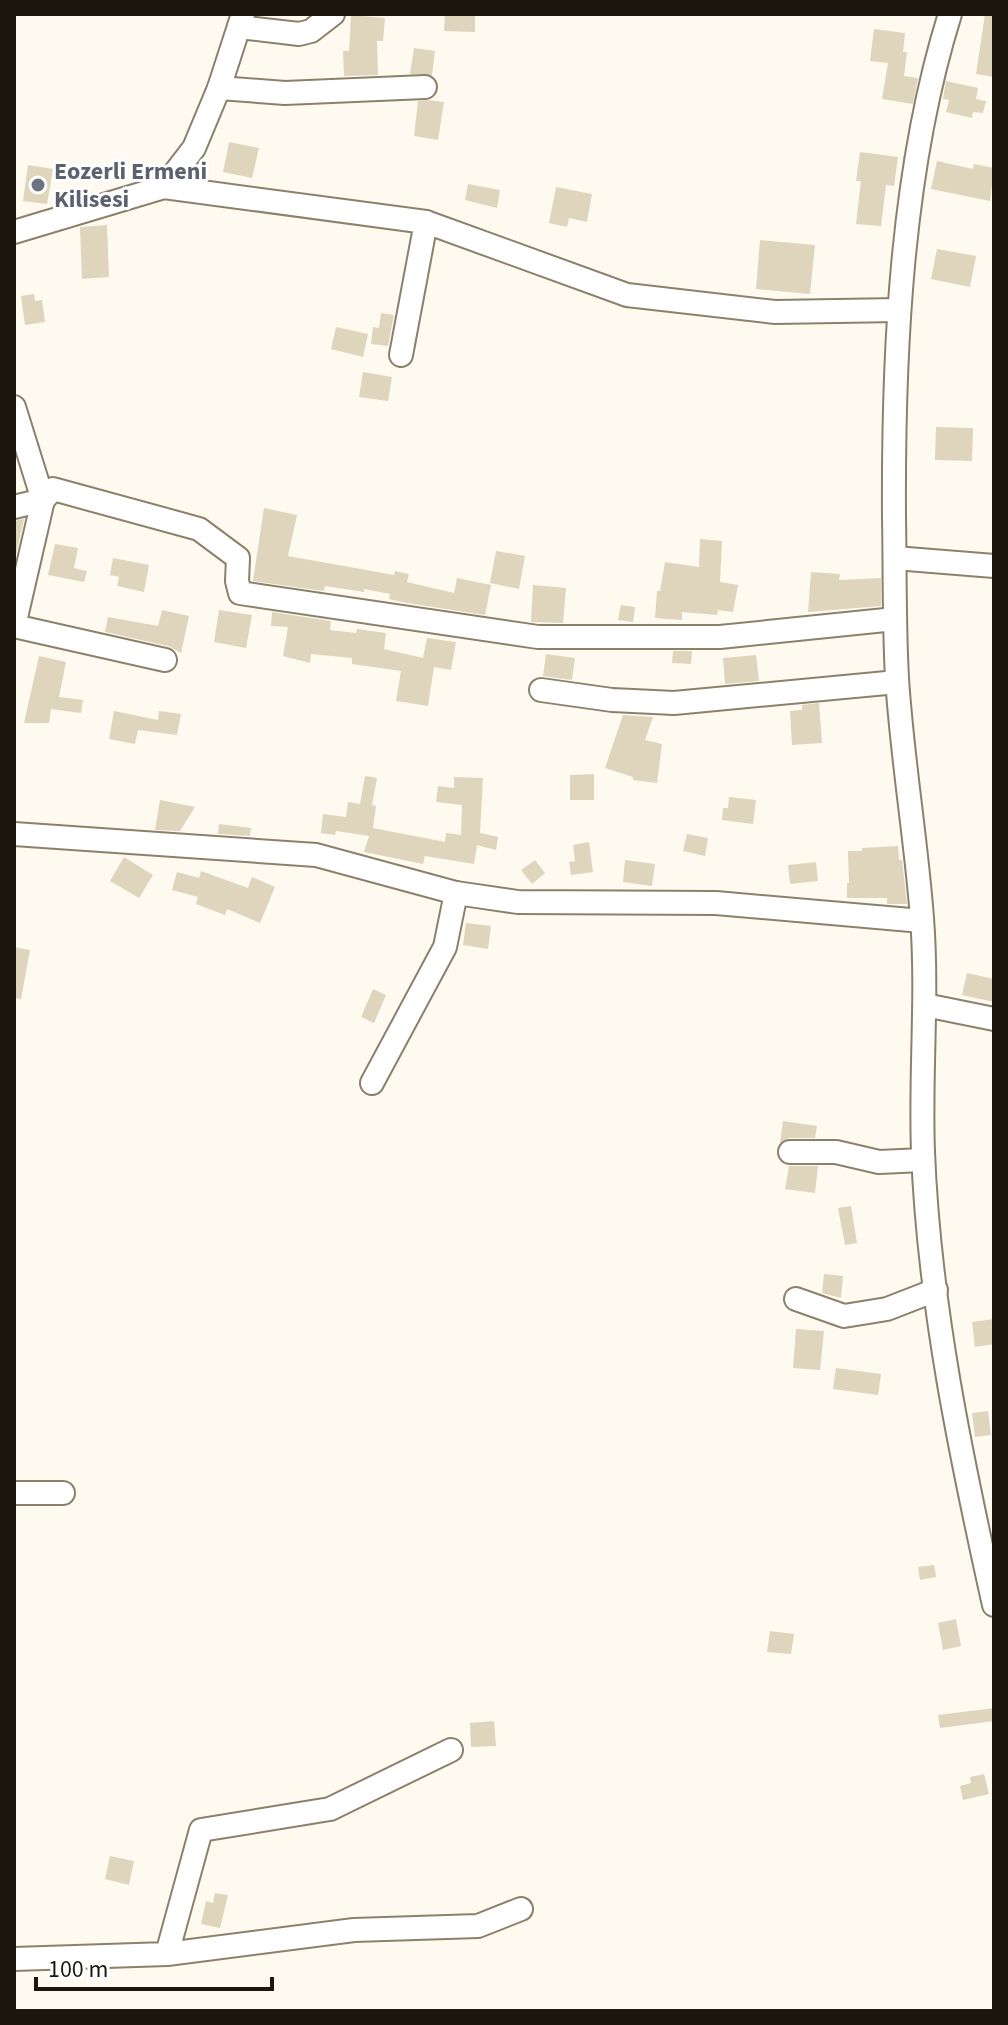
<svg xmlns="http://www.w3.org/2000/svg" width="1008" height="2025" viewBox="0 0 1008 2025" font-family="'Source Sans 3',sans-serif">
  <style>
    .building { fill: #dfd4bc }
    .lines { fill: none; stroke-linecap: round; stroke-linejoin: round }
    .minor-casing { stroke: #8b816b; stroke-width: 26 }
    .minor { stroke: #fff; stroke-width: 22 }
    .worship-dot { fill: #6b7280; stroke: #fff; stroke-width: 3 }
    .labels { text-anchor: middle; stroke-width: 6; stroke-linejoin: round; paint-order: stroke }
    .worship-label { font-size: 24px; font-weight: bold; fill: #5b616d; stroke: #fff; text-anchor: start }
  </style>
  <rect width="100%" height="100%" fill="#fefaf0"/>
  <!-- building -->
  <g class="building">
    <polygon points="445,14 475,14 475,32 444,31"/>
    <polygon points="985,14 994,14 994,77 976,74"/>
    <polygon points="351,15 385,18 383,41 377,41 378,75 344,76 343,51 349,51"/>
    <polygon points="874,29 905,33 903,52 907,52 904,76 918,78 913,104 882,99 888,63 870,61"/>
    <polygon points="414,48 435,51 432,75 410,74"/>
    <polygon points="946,81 978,88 976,99 986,101 983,113 973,112 972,118 946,112 949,100 943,99"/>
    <polygon points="428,100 444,102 438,140 414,136 418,101"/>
    <polygon points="229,142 259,148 252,178 223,172"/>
    <polygon points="860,152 898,157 894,186 886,185 881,226 856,224 861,181 856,181"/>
    <polygon points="937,161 973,169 974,164 994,168 990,201 931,189"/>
    <polygon points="28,165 53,169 47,204 23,201"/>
    <polygon points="468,184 500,190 497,208 465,200"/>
    <polygon points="556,187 592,194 587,222 569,218 567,227 549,223"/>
    <polygon points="107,225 109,277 82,279 80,227"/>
    <polygon points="760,240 815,245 810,294 756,289"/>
    <polygon points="937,249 976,256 970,287 931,279"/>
    <polygon points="34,294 35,301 42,300 45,322 25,325 21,296"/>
    <polygon points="381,313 394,315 388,346 371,344 373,327 379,328"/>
    <polygon points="336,327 368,334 363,357 331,349"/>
    <polygon points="363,372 392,377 388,401 359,397"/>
    <polygon points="936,427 973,428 972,461 935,460"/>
    <polygon points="264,508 297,515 288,556 394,575 395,571 409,574 407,582 454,593 457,578 491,585 485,615 407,603 389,599 390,594 364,589 364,592 325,586 324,591 253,581"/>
    <polygon points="24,519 14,563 14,521"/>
    <polygon points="700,539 722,541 720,582 738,585 733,612 718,610 717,615 682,612 682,620 655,618 657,591 660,591 665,562 699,567"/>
    <polygon points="55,544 78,548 74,568 87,571 84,582 48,575"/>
    <polygon points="496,551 525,556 519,589 490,583"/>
    <polygon points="113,558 149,565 144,592 117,586 119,577 110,575"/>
    <polygon points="811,572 840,574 839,580 881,578 881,606 808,612"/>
    <polygon points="533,585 566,588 563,623 531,622"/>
    <polygon points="621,605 635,607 633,622 618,620"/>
    <polygon points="162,610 189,616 181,653 168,646 105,632 108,617 158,626"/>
    <polygon points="219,610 252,615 246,648 214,642"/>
    <polygon points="272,612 331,621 330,630 356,633 357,629 386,633 384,649 423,658 427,638 456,642 451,670 434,667 428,706 396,701 401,671 352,664 352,658 311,654 310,663 283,656 288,627 271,626"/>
    <polygon points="673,651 692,651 691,664 672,663"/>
    <polygon points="546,654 575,658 572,680 543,676"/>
    <polygon points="756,655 759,681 725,684 723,658"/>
    <polygon points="39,656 66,662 59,697 83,700 81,713 51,709 49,723 24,723"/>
    <polygon points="819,703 822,743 792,745 790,711 802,710 802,705"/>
    <polygon points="114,711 158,720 159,711 181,714 177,735 138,730 135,744 109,739"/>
    <polygon points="623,715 653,717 645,740 662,744 657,783 633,780 633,777 605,768"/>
    <polygon points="594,774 594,800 570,800 570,775"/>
    <polygon points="365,776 377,778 372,805 376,806 373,828 445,842 446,833 461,835 462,805 436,802 438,786 454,788 454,777 483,778 480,833 498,837 496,850 477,845 474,864 425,856 423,864 364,852 369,836 336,831 335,835 321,833 323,814 346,817 348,802 360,804"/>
    <polygon points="729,797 756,800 753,824 722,820 723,808 728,808"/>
    <polygon points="160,800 195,807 180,831 155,830"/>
    <polygon points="219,824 251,828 250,836 218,834"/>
    <polygon points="687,834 708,838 705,856 683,851"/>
    <polygon points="589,842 593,872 571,875 569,862 575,861 573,845"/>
    <polygon points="898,846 899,860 902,860 907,904 887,904 887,898 847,898 847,883 849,883 848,851 862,851 862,848"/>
    <polygon points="124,857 153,875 139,898 110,881"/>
    <polygon points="535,860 545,873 532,884 521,870"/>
    <polygon points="625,860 655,864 652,886 623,882"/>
    <polygon points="816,862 818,881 790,884 788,865"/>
    <polygon points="201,871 248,888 252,877 275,887 260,923 227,909 225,915 196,904 198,897 172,890 177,872 199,878"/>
    <polygon points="466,923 491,926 488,949 463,945"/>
    <polygon points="14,947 30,950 21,999 14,998"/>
    <polygon points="967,973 994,979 994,1002 962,995"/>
    <polygon points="373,989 386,995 374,1023 361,1017"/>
    <polygon points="783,1121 817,1126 815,1138 789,1138 780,1143"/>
    <polygon points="789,1166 818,1166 815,1193 785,1189"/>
    <polygon points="851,1206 857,1243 845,1245 838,1208"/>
    <polygon points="824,1274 843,1276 841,1298 822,1293"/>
    <polygon points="994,1319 994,1344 975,1347 972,1322"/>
    <polygon points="796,1329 824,1331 820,1370 793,1368"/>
    <polygon points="836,1368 881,1374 878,1395 833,1389"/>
    <polygon points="988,1411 991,1435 975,1437 972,1413"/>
    <polygon points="934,1565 936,1577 920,1580 918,1567"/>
    <polygon points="956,1619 961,1646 943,1650 938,1623"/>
    <polygon points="770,1631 794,1634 791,1654 767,1652"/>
    <polygon points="994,1708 994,1721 940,1728 938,1715"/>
    <polygon points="494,1721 496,1746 471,1747 470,1723"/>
    <polygon points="984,1774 989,1794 963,1800 960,1786 971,1783 970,1777"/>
    <polygon points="110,1856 134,1861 129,1885 105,1879"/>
    <polygon points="215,1893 228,1895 220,1928 201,1924 206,1901 213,1903"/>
  </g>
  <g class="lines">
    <!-- minor casing -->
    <g class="minor-casing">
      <g id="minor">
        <path d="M950,14C901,170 893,354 894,517C895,570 894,624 897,678C902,758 916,838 922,918C928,996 920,1074 923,1152C929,1304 961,1457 994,1605"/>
        <polyline points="239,27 299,34 311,31 333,14"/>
        <polyline points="219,88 285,93 425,87"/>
        <polyline points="164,187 194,148 219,88 243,14"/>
        <polyline points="14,232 164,187 426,222 627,295 775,312 899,310"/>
        <polyline points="401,355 426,222"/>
        <polyline points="14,407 43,500 14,626 165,660"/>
        <polyline points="14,507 43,500 53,489 199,529 238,558 237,581 240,593 538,637 720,637 895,619"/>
        <polyline points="895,558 994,566"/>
        <polyline points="541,690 612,700 674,703 897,682"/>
        <polyline points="14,834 316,855 456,893 518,902 716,903 922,921"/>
        <polyline points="925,1005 994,1019"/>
        <polyline points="372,1083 445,947 456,893"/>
        <polyline points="790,1152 836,1152 879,1162 923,1160"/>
        <polyline points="796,1299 844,1316 887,1309 936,1290"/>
        <polyline points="14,1493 63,1493"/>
        <polyline points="167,1954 354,1930 478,1926 521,1909"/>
        <polyline points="14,1959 167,1954 201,1830 330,1809 451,1750"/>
      </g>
    </g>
    <!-- minor -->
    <use href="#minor" class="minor"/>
  </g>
  <!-- markers -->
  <circle class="worship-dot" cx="38" cy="185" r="8"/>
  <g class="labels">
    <!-- worship labels -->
    <g class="worship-label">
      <text x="54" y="179">Eozerli Ermeni<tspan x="54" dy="28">Kilisesi</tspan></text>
    </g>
  </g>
  <!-- border -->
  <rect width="1008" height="2025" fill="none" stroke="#1b170f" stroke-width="32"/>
  <!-- scale -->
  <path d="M36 1977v12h236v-12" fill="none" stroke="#1b170f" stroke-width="4"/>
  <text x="48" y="1977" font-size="24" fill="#1b170f" stroke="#ffffff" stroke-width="6" paint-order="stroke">100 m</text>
</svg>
